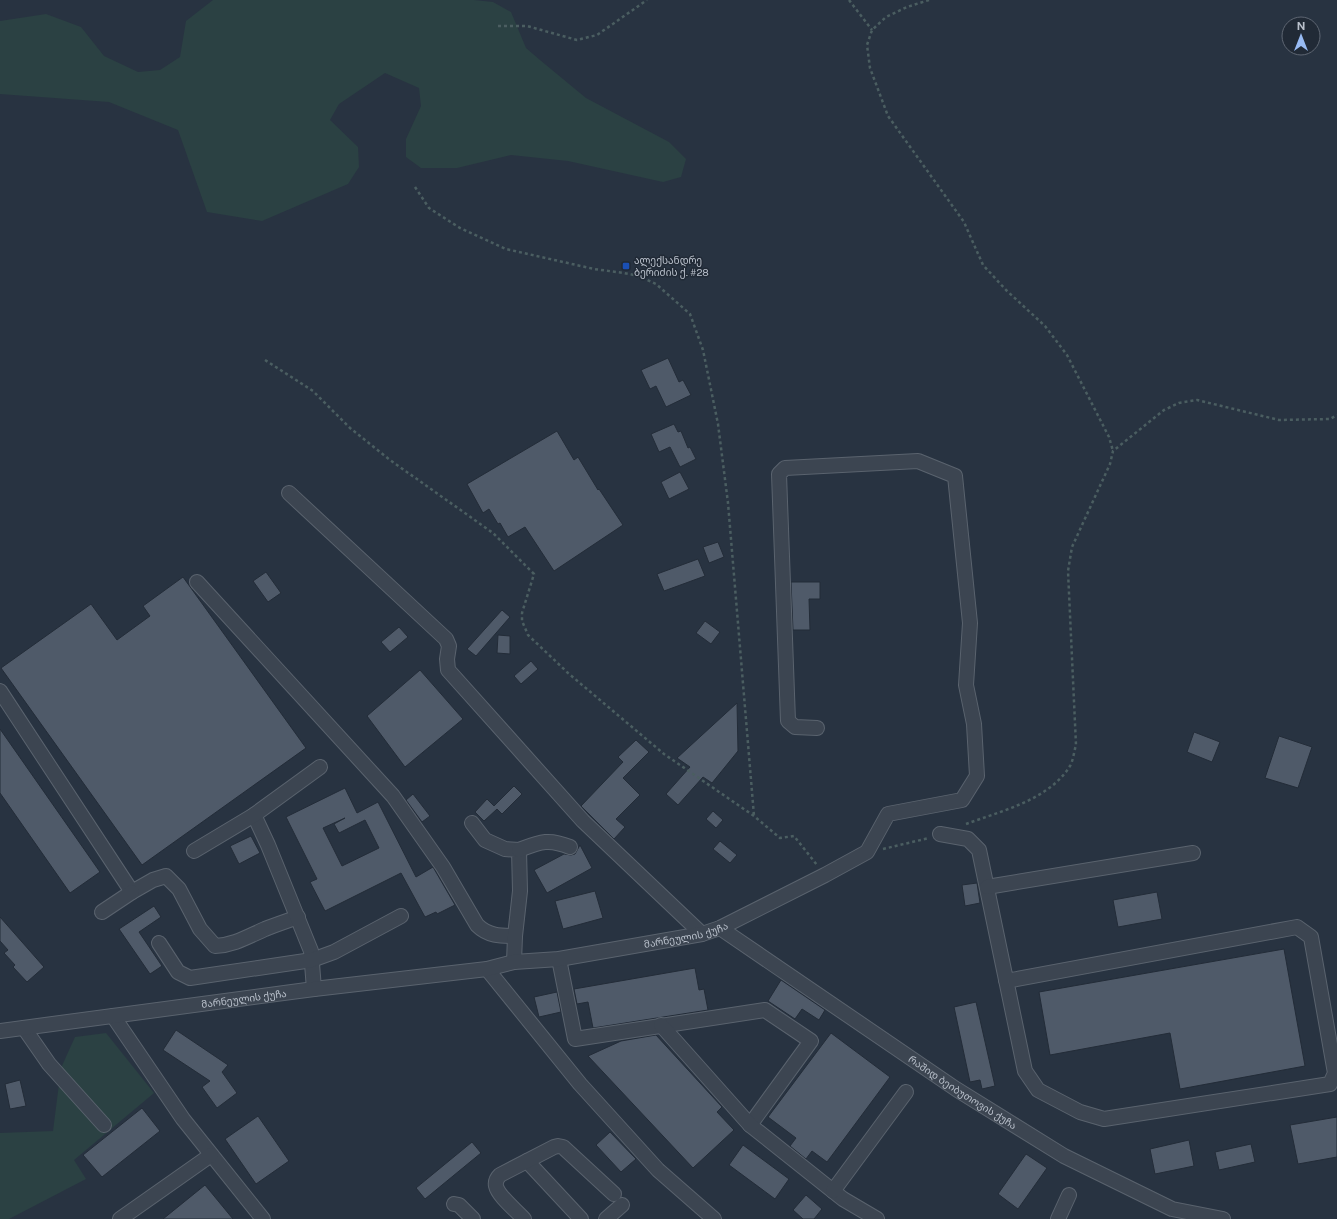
<svg xmlns="http://www.w3.org/2000/svg" width="1337" height="1219" viewBox="0 0 1337 1219" font-family="'Public Sans','Noto Sans Georgian',sans-serif">
  <style>
    .green { fill: #2b4143 }
    .building { fill: #4f5a69; stroke: #232c38; fill-rule: evenodd }
    .lines { fill: none; stroke-linecap: round; stroke-linejoin: round }
    .minor-casing { stroke: #5a636e; stroke-width: 16 }
    .path { stroke: #4b5e61; stroke-width: 2.5; stroke-dasharray: 3 3; stroke-linecap: butt }
    .minor { stroke: #3c4551; stroke-width: 14 }
    .transit-dot { fill: #1a4fb4; stroke: #212a36; stroke-width: 1.5 }
    .labels { text-anchor: middle; stroke-width: 3; stroke-linejoin: round; paint-order: stroke }
    .poi-label { font-size: 10px; fill: #b9c0cb; stroke: #212a36; text-anchor: start }
    .street-label { font-size: 10px; fill: #b9c0cb; stroke: #212a36 }
  </style>
  <rect width="100%" height="100%" fill="#283341"/>
  <!-- green -->
  <g class="green">
    <polygon points="213,0 474,0 493,2 511,12 526,48 540,60 586,98 669,142 686,159 681,177 663,182 568,161 511,155 457,168 421,168 406,157 406,139 421,106 419,88 385,73 339,104 330,120 358,147 359,167 348,184 262,221 207,212 178,130 109,102 0,94 0,21 46,14 81,27 104,56 138,72 160,70 180,57 186,21"/>
    <polygon points="106,1033 154,1093 74,1160 86,1179 9,1219 0,1219 0,1133 53,1131 61,1068 75,1037"/>
  </g>
  <!-- building -->
  <g class="building">
    <polygon points="668,358 679,382 683,380 691,395 666,407 656,386 650,389 641,370"/>
    <polygon points="674,424 678,432 681,431 688,448 690,447 696,459 680,467 670,447 659,452 651,434"/>
    <polygon points="557,431 574,460 578,457 598,490 599,489 623,525 554,571 525,527 508,537 500,523 498,524 489,509 483,513 467,484"/>
    <polygon points="680,472 689,489 669,499 661,482"/>
    <polygon points="718,542 724,557 709,563 703,547"/>
    <polygon points="698,559 705,576 664,591 657,574"/>
    <polygon points="266,572 281,593 268,602 253,581"/>
    <polygon points="183,577 306,748 142,865 1,668 91,604 117,640 150,616 143,606"/>
    <polygon points="791,582 820,582 820,599 809,599 810,630 793,630"/>
    <polygon points="502,610 510,617 476,656 467,649"/>
    <polygon points="705,621 720,632 711,644 696,633"/>
    <polygon points="399,627 408,637 390,652 381,642"/>
    <polygon points="498,635 510,636 510,654 497,653"/>
    <polygon points="531,661 538,669 521,684 514,676"/>
    <polygon points="420,670 463,719 405,767 367,716"/>
    <polygon points="737,703 738,751 712,783 703,777 678,805 666,794 690,767 677,758"/>
    <polygon points="0,729 100,872 70,893 0,793"/>
    <polygon points="1194,732 1220,742 1212,762 1187,752"/>
    <polygon points="1279,736 1312,747 1298,788 1265,778"/>
    <polygon points="636,740 649,752 623,778 640,795 616,819 625,827 614,839 581,806 623,762 618,757"/>
    <polygon points="514,786 522,794 502,814 497,809 484,821 475,812 487,799 494,806"/>
    <path d="M345,788L357,813L378,802L416,877L433,867L455,905L437,914L436,912L425,917L401,873L325,911L310,882L317,879L286,817ZM345,818L334,824L339,833L365,820L379,848L342,866L323,828Z"/>
    <polygon points="413,794 430,816 422,822 406,800"/>
    <polygon points="713,811 723,820 716,828 706,819"/>
    <polygon points="251,836 260,853 239,864 230,846"/>
    <polygon points="720,841 737,855 730,863 713,849"/>
    <polygon points="580,845 592,868 547,893 534,870 564,854 571,855 575,854"/>
    <polygon points="977,883 980,903 965,906 962,885"/>
    <polygon points="595,891 603,918 563,929 555,901"/>
    <polygon points="1157,892 1162,919 1118,927 1113,900"/>
    <polygon points="154,906 161,917 139,932 162,966 150,974 119,929"/>
    <polygon points="0,917 44,967 27,982 13,967 15,965 4,953 8,950 0,941"/>
    <polygon points="1284,949 1305,1066 1180,1089 1170,1033 1050,1055 1039,992"/>
    <polygon points="695,968 699,990 704,989 708,1010 593,1028 588,1002 577,1004 574,989"/>
    <polygon points="781,980 825,1010 819,1020 802,1009 795,1019 768,1001"/>
    <polygon points="557,992 561,1012 539,1017 534,997"/>
    <polygon points="976,1002 995,1086 982,1089 980,1080 970,1082 954,1007"/>
    <polygon points="176,1030 228,1065 222,1072 237,1093 217,1108 202,1087 210,1081 163,1050"/>
    <polygon points="831,1033 890,1077 827,1162 812,1151 806,1159 790,1146 796,1138 768,1117"/>
    <polygon points="656,1035 722,1107 717,1112 734,1130 693,1168 588,1056 621,1041"/>
    <polygon points="20,1080 26,1106 10,1109 5,1084"/>
    <polygon points="142,1108 160,1131 102,1177 83,1155"/>
    <polygon points="258,1116 289,1161 256,1184 225,1139"/>
    <polygon points="1337,1117 1337,1157 1298,1164 1290,1125"/>
    <polygon points="610,1132 636,1159 621,1172 596,1145"/>
    <polygon points="1189,1140 1194,1166 1155,1174 1150,1149"/>
    <polygon points="472,1142 481,1153 425,1199 416,1188"/>
    <polygon points="1251,1144 1255,1162 1219,1170 1215,1152"/>
    <polygon points="743,1145 789,1179 775,1199 729,1165"/>
    <polygon points="1026,1154 1047,1168 1018,1209 998,1194"/>
    <polygon points="205,1185 233,1219 163,1219"/>
    <polygon points="806,1195 822,1209 814,1219 803,1219 793,1210"/>
  </g>
  <g class="lines">
    <!-- minor casing -->
    <g class="minor-casing">
      <g id="minor">
        <polyline points="289,493 446,639 449,646 447,659 448,670 583,821 702,934"/>
        <path d="M197,582L393,796L443,867L477,925C488,936 500,936 515,936"/>
        <path d="M0,691L132,892L153,880L166,876L179,889L200,929L215,946C234,945 247,937 265,929C275,925 287,921 298,917"/>
        <polyline points="254,815 268,845 311,951 314,989"/>
        <polyline points="472,823 485,840 505,849 519,850 520,891 515,936 514,962"/>
        <polyline points="940,834 968,839 979,850 1025,1071 1038,1090 1080,1112 1104,1119 1330,1084 1335,1073 1311,937 1297,927 1006,981"/>
        <path d="M519,850C540,842 548,838 570,847"/>
        <polyline points="194,851 254,815 320,767"/>
        <polyline points="987,887 1193,853"/>
        <polyline points="102,912 132,892"/>
        <path id="s1" d="M720,928L956,1089L1064,1156L1172,1209L1223,1219"/>
        <polyline points="159,943 178,972 190,978 312,960 334,952 401,916"/>
        <polyline points="559,959 575,1039 765,1010 811,1041 750,1125"/>
        <polyline points="487,969 580,1084 658,1170 714,1219"/>
        <polyline points="113,1016 183,1119 263,1219"/>
        <polyline points="661,1025 750,1125 843,1199 877,1219"/>
        <polyline points="24,1028 49,1064 104,1125"/>
        <path id="s2" d="M0,1031L314,989L487,969L514,962L559,959L702,934L720,928L825,875L867,852L888,814L962,800L977,776L974,724L966,685L970,623L955,476L918,461L785,468L779,474L788,721L795,727L817,728"/>
        <polyline points="527,1161 581,1219"/>
        <polyline points="833,1191 906,1092"/>
        <polyline points="454,1204 459,1205 473,1219"/>
        <polyline points="120,1219 211,1155"/>
        <path d="M524,1219C517,1211 498,1196 496,1186C495,1181 497,1178 500,1175L554,1147L558,1146L563,1147L614,1194"/>
        <polyline points="606,1219 622,1205"/>
        <polyline points="1058,1219 1069,1195"/>
      </g>
    </g>
    <!-- path -->
    <g class="path">
      <polyline points="849,0 872,30"/>
      <polyline points="929,0 907,7 886,17 872,30 867,45 870,68 888,116 964,222 983,265 1006,290 1045,326 1067,355 1109,437 1113,451"/>
      <polyline points="498,26 527,26 577,40 597,35 647,0"/>
      <polyline points="415,187 429,208 460,228 506,249 594,269 624,273 639,276 656,284 690,314 703,350 718,424 728,503 754,816"/>
      <polyline points="265,360 313,391 350,428 390,460 493,533 534,574 522,613 522,621 528,635 568,673 664,754 754,816 780,838 794,836 817,865"/>
      <path d="M966,824C1001,811 1049,800 1070,766C1073,761 1074,752 1076,745L1068,571L1072,547L1110,464L1113,451L1164,410L1179,403L1197,400L1279,420L1330,419L1337,415"/>
      <polyline points="883,849 929,838"/>
    </g>
    <!-- minor -->
    <use href="#minor" class="minor"/>
  </g>
  <!-- markers -->
  <rect class="transit-dot" x="622" y="262" width="8" height="8" rx="2"/>
  <g class="labels">
    <!-- poi labels -->
    <g class="poi-label">
      <text x="634" y="264">ალექსანდრე<tspan x="634" dy="12">ბერიძის ქ. #28</tspan></text>
    </g>
    <!-- street labels -->
    <g class="street-label">
      <text dy="4" stroke="none"><textPath href="#s2" startOffset="693">მარნეულის ქუჩა</textPath></text>
      <text dy="4" stroke="none"><textPath href="#s2" startOffset="246">მარნეულის ქუჩა</textPath></text>
      <text dy="4" stroke="none"><textPath href="#s1" startOffset="293">რაშიდ ბეიბუთოვის ქუჩა</textPath></text>
    </g>
  </g>
  <!-- north arrow -->
  <g transform="translate(1301 36)"><circle r="19" fill="#212a36" stroke="#5e6672"/>
  <path d="M0-3L7 15L0 10L-7 15Z" fill="#97baf2"/>
  <text y="-6" font-size="11" font-weight="bold" text-anchor="middle" fill="#b9c0cb">N</text>
  </g>
</svg>
